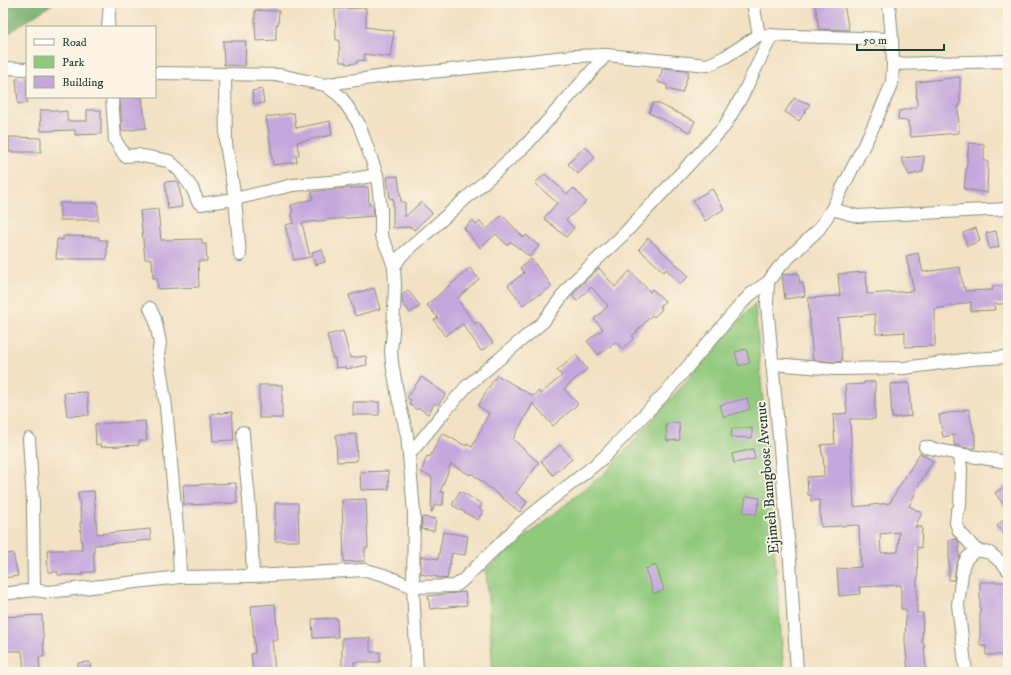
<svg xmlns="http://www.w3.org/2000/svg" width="1011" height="675" viewBox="0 0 1011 675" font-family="'IM FELL DW Pica',serif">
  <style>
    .green { fill: #90c97c; stroke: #588358 }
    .forest { fill: #74ad6c; stroke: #4a7550 }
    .building { fill: #c4a7dd; fill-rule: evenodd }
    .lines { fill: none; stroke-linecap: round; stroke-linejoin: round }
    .street-casing { stroke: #888f7c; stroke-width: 14 }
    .street { stroke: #fff; stroke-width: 12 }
    .labels { text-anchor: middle; stroke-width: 3.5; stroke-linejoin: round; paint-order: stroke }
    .street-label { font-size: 15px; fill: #1f3d34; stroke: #fcf5e5 }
  </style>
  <rect width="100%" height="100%" fill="#fcf5e5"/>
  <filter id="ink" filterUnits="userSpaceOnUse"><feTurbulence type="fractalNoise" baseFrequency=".025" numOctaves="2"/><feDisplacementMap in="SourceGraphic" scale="8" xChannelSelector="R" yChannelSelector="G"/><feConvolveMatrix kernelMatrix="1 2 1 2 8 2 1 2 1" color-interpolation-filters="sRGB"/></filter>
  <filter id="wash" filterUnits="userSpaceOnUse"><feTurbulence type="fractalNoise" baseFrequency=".012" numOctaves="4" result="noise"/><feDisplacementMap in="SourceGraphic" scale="16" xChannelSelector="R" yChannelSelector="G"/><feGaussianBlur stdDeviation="0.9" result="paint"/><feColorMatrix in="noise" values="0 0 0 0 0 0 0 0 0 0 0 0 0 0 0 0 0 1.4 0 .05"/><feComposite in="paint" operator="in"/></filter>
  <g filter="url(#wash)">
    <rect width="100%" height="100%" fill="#f2e1c3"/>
    <!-- green -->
    <polygon class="green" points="755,303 784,672 493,672 486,569 607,471"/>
    <!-- forest -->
    <polygon class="forest" points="3,3 54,3 3,37"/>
    <g id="blocks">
      <!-- building -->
      <g class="building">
        <polygon points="815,4 844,5 849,30 819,29"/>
        <polygon points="366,8 366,27 394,31 390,57 364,54 365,60 357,61 357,63 346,64 346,62 340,62 339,40 336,40 335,9"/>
        <polygon points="255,10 279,11 278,25 276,24 276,40 256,41 255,24"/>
        <polygon points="223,41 246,41 245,66 224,65"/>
        <polygon points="663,68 685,70 689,72 682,93 667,89 667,85 658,82"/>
        <polygon points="960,77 960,106 958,106 959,133 911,137 908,121 898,120 899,111 917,107 916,82"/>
        <polygon points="27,78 27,103 18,104 16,79"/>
        <polygon points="262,89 264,103 254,104 252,91"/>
        <polygon points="120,97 142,97 146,128 122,131"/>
        <polygon points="794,98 810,104 799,121 785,112"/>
        <polygon points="653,103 657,103 695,121 690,132 649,113"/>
        <polygon points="40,110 57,110 57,112 67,111 67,121 87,121 87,110 101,110 101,134 75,135 75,130 41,131"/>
        <polygon points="294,113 296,128 330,121 332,135 297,142 299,155 296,156 297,162 273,165 268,127 266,117"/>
        <polygon points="9,137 41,138 41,152 9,152"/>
        <polygon points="969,143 984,144 984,160 988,162 987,193 964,189"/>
        <polygon points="585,146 595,157 578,174 568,164"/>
        <polygon points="924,156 923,172 909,175 901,158"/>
        <polygon points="545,174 567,194 574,188 586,202 566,220 574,228 566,237 544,218 557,203 535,183"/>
        <polygon points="398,176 401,202 405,202 405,217 421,202 432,213 414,230 411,227 393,228 393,198 390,199 387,177"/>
        <polygon points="177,181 179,183 182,207 168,209 165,182"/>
        <polygon points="368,187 369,205 373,205 374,216 336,219 302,223 310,257 294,260 285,225 294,223 291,213 293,212 291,205 313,199 312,192 338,189"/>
        <polygon points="712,189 724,209 705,221 693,200"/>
        <rect x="60" y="203" width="38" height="17"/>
        <polygon points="158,209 161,240 202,239 202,244 206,244 207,261 198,261 199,287 158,289 157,278 153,278 152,259 145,259 140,211"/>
        <polygon points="502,215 524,238 526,235 539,246 530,257 511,242 507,245 496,234 480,248 464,228 473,220 476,225 480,221 487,229"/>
        <polygon points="976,228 980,241 967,246 963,233"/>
        <polygon points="996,231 999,247 989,249 986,233"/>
        <polygon points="63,236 99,237 99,240 107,240 107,259 56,259 57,239 63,240"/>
        <polygon points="648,238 689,276 680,284 666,269 664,272 639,249"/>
        <polygon points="322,249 325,262 315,265 312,252"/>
        <polygon points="918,253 923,272 960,267 963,288 965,287 965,291 993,290 992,286 1008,286 1008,304 994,304 995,310 971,311 971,302 935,309 935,346 905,347 905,332 876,334 875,314 838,318 842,361 835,362 813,360 808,298 840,296 838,274 866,272 867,294 914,291 906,256"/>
        <polygon points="531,259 552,286 540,295 539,294 523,305 508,285 524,273 520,268"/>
        <polygon points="470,268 479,279 457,299 475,324 478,322 493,343 481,351 463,324 445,336 434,320 438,318 427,305"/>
        <polygon points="599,268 615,287 630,271 650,292 652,289 665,301 660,306 662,309 654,317 652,315 637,331 637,332 632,336 634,338 622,349 616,342 598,355 587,341 603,329 594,319 608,306 591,287 577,301 572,296 578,288"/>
        <polygon points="798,273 800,283 803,283 805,296 785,299 782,275"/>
        <polygon points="374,288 380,309 355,316 349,295"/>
        <polygon points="408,290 420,306 410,313 402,302 402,295"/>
        <polygon points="343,331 350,358 366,356 367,365 346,369 346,367 336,368 335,358 333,359 327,335"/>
        <polygon points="746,349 750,363 739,366 735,352"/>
        <polygon points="576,355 587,369 564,389 578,404 553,426 533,403 513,439 539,463 516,493 527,502 520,512 471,473 470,475 451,464 440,492 444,492 443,505 435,505 432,512 431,512 432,477 421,472 427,456 430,457 442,433 466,446 467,444 472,447 489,413 478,406 488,388 488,389 497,375 533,396 539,391 540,394 562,376 557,371"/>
        <polygon points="421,377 446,394 438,405 435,403 428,414 419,408 417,410 409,404 411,400 407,398"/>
        <path d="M864,382H875V419H850L854,507L890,503L899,487L920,453L933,461L915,491L916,492L909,506L922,513L915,527H922L921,548L917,547L918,579L917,580V613H923L922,643H924L926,672H908L905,641L906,609H901V585L859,587L860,594L839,596L837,569L861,567L859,525L821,527L819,500L811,501V495H808L807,477L824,476L823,454H822L821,445L835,444L833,415L847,413L845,385L864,384ZM899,532L898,552L881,553L880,534Z"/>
        <polygon points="909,383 911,416 892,418 890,384"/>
        <rect x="259" y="385" width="23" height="33"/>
        <polygon points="87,392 89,415 67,416 64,393"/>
        <polygon points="747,398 750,409 724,417 720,405"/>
        <rect x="353" y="402" width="26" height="13"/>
        <polygon points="969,409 974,434 975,434 975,448 967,448 954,445 954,435 943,437 939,415"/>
        <polygon points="232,412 234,440 213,441 211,414"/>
        <polygon points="145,421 147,441 139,441 139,445 101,447 101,444 96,445 95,424"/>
        <polygon points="679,422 680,440 667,441 666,424"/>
        <polygon points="732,428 752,428 752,438 731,437"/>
        <polygon points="356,434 357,461 337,462 336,435"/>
        <polygon points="560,445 572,459 553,475 541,461"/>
        <polygon points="753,449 755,459 734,463 732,454"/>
        <polygon points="388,471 389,489 361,490 360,472"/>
        <polygon points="236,483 237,503 184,505 183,485"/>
        <polygon points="1008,484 1008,511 995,493"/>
        <polygon points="94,491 97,534 150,529 151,540 94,545 94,572 83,572 83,575 58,575 58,572 48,572 47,550 82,550 80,522 82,522 78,492"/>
        <polygon points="460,491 482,504 479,509 483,511 478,520 452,505"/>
        <polygon points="746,496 760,498 756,515 743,512"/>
        <polygon points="366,499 368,548 365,548 365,561 344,562 342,500"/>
        <polygon points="275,503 298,503 299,541 275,541"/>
        <polygon points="1008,516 1008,538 997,526"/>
        <polygon points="422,517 436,519 434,531 421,529"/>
        <polygon points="443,532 468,536 465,555 452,553 447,579 421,574 421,556 438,559"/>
        <polygon points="956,539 959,542 959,558 956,565 954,580 949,580 949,540"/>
        <polygon points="13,553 18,576 3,578 3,555"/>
        <polygon points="656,565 664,590 654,594 645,569"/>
        <polygon points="980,582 1007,582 1007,637 1008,637 1008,655 986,655 986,646 980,646"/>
        <polygon points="465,592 467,605 430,609 428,596"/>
        <polygon points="275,604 278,640 272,640 275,672 253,672 251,654 255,653 251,606"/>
        <polygon points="42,615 44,657 39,657 40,672 24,672 22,651 3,651 3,617"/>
        <polygon points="337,618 338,637 313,638 312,619"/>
        <polygon points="342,638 370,638 370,652 380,652 380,662 354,662 355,672 342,672"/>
        <polygon points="90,662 91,672 78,672 78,663"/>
      </g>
    </g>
  </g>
  <g filter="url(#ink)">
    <use href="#blocks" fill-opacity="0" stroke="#888f7c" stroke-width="1"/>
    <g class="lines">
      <!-- street casing -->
      <g class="street-casing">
        <g id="street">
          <polyline points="753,3 759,35 892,39"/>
          <polyline points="108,27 110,3"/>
          <polyline points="893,64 1008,61"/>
          <polyline points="3,68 27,69"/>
          <polyline points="155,73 225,74"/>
          <polyline points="325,85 342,82 393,75 441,71 574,56 606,55 708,65 725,57 759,35"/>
          <polyline points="112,97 115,140 125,156 137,155 169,161 179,170 192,188 198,202 201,204 235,199 293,185 342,181 377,175 381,210 381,235 390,255 394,267 395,286 393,332 391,350 392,363 398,397 407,435 409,455 414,512 413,587 417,672"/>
          <polyline points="832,209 857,216 1008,209"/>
          <polyline points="240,255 235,199 226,144 225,74 280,75 325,85 341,97 359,124 377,175"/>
          <polyline points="394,267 401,256 526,145 606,55"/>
          <polyline points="768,282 767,304 790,561 797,672"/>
          <polyline points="150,308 155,319 160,343 158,355 166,407 179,550 180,577 253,576"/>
          <polyline points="772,364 835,369 904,368 971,359 1008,357"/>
          <path d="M243,432C244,455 247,477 249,499C251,525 252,550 253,576L366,570L384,575L413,587L455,586L462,581L521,523L591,468L604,457L667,391L742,303L751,294L768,282L779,267L819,229L832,209L875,123L892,83L893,64L892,39L889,3"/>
          <polyline points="29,439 33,502 34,590 48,592 180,577"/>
          <polyline points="925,447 958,454 1008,462"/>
          <polyline points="958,454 961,467 960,507 957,512 956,523 959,531 976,550 990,553 1003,564 1008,570"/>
          <polyline points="409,455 445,411 467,386 543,322 572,283 622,236 724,127 742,96 772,35"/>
          <polyline points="3,594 34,590"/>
          <polyline points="966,672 958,605 963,566 967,558 976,550"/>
        </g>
      </g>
      <!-- street -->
      <use href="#street" class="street"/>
    </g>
  </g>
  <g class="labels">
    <!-- street labels -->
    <g class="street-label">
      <text transform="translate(767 478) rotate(-95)" y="5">Ejimeh Bamgbose Avenue</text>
    </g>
  </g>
  <!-- margin -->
  <rect width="1011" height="675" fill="none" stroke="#fcf5e5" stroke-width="16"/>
  <!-- legend -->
  <rect x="26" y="26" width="130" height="72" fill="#fcf5e5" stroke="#a4ab9e"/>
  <rect x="34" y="39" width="20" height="6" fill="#ffffff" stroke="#a4ab9e"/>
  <text x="62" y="46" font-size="12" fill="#1f3d34">Road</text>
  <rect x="34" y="56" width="20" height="12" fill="#90c97c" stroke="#a4ab9e"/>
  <text x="62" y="66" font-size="12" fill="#1f3d34">Park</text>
  <rect x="34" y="76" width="20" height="12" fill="#c4a7dd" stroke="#a4ab9e"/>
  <text x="62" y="86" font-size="12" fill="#1f3d34">Building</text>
  <!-- scale -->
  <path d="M857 44v6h87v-6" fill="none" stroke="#1f3d34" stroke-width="2"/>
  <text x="863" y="44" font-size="12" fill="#1f3d34" stroke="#fcf5e5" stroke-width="3" paint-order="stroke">50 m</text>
</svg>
